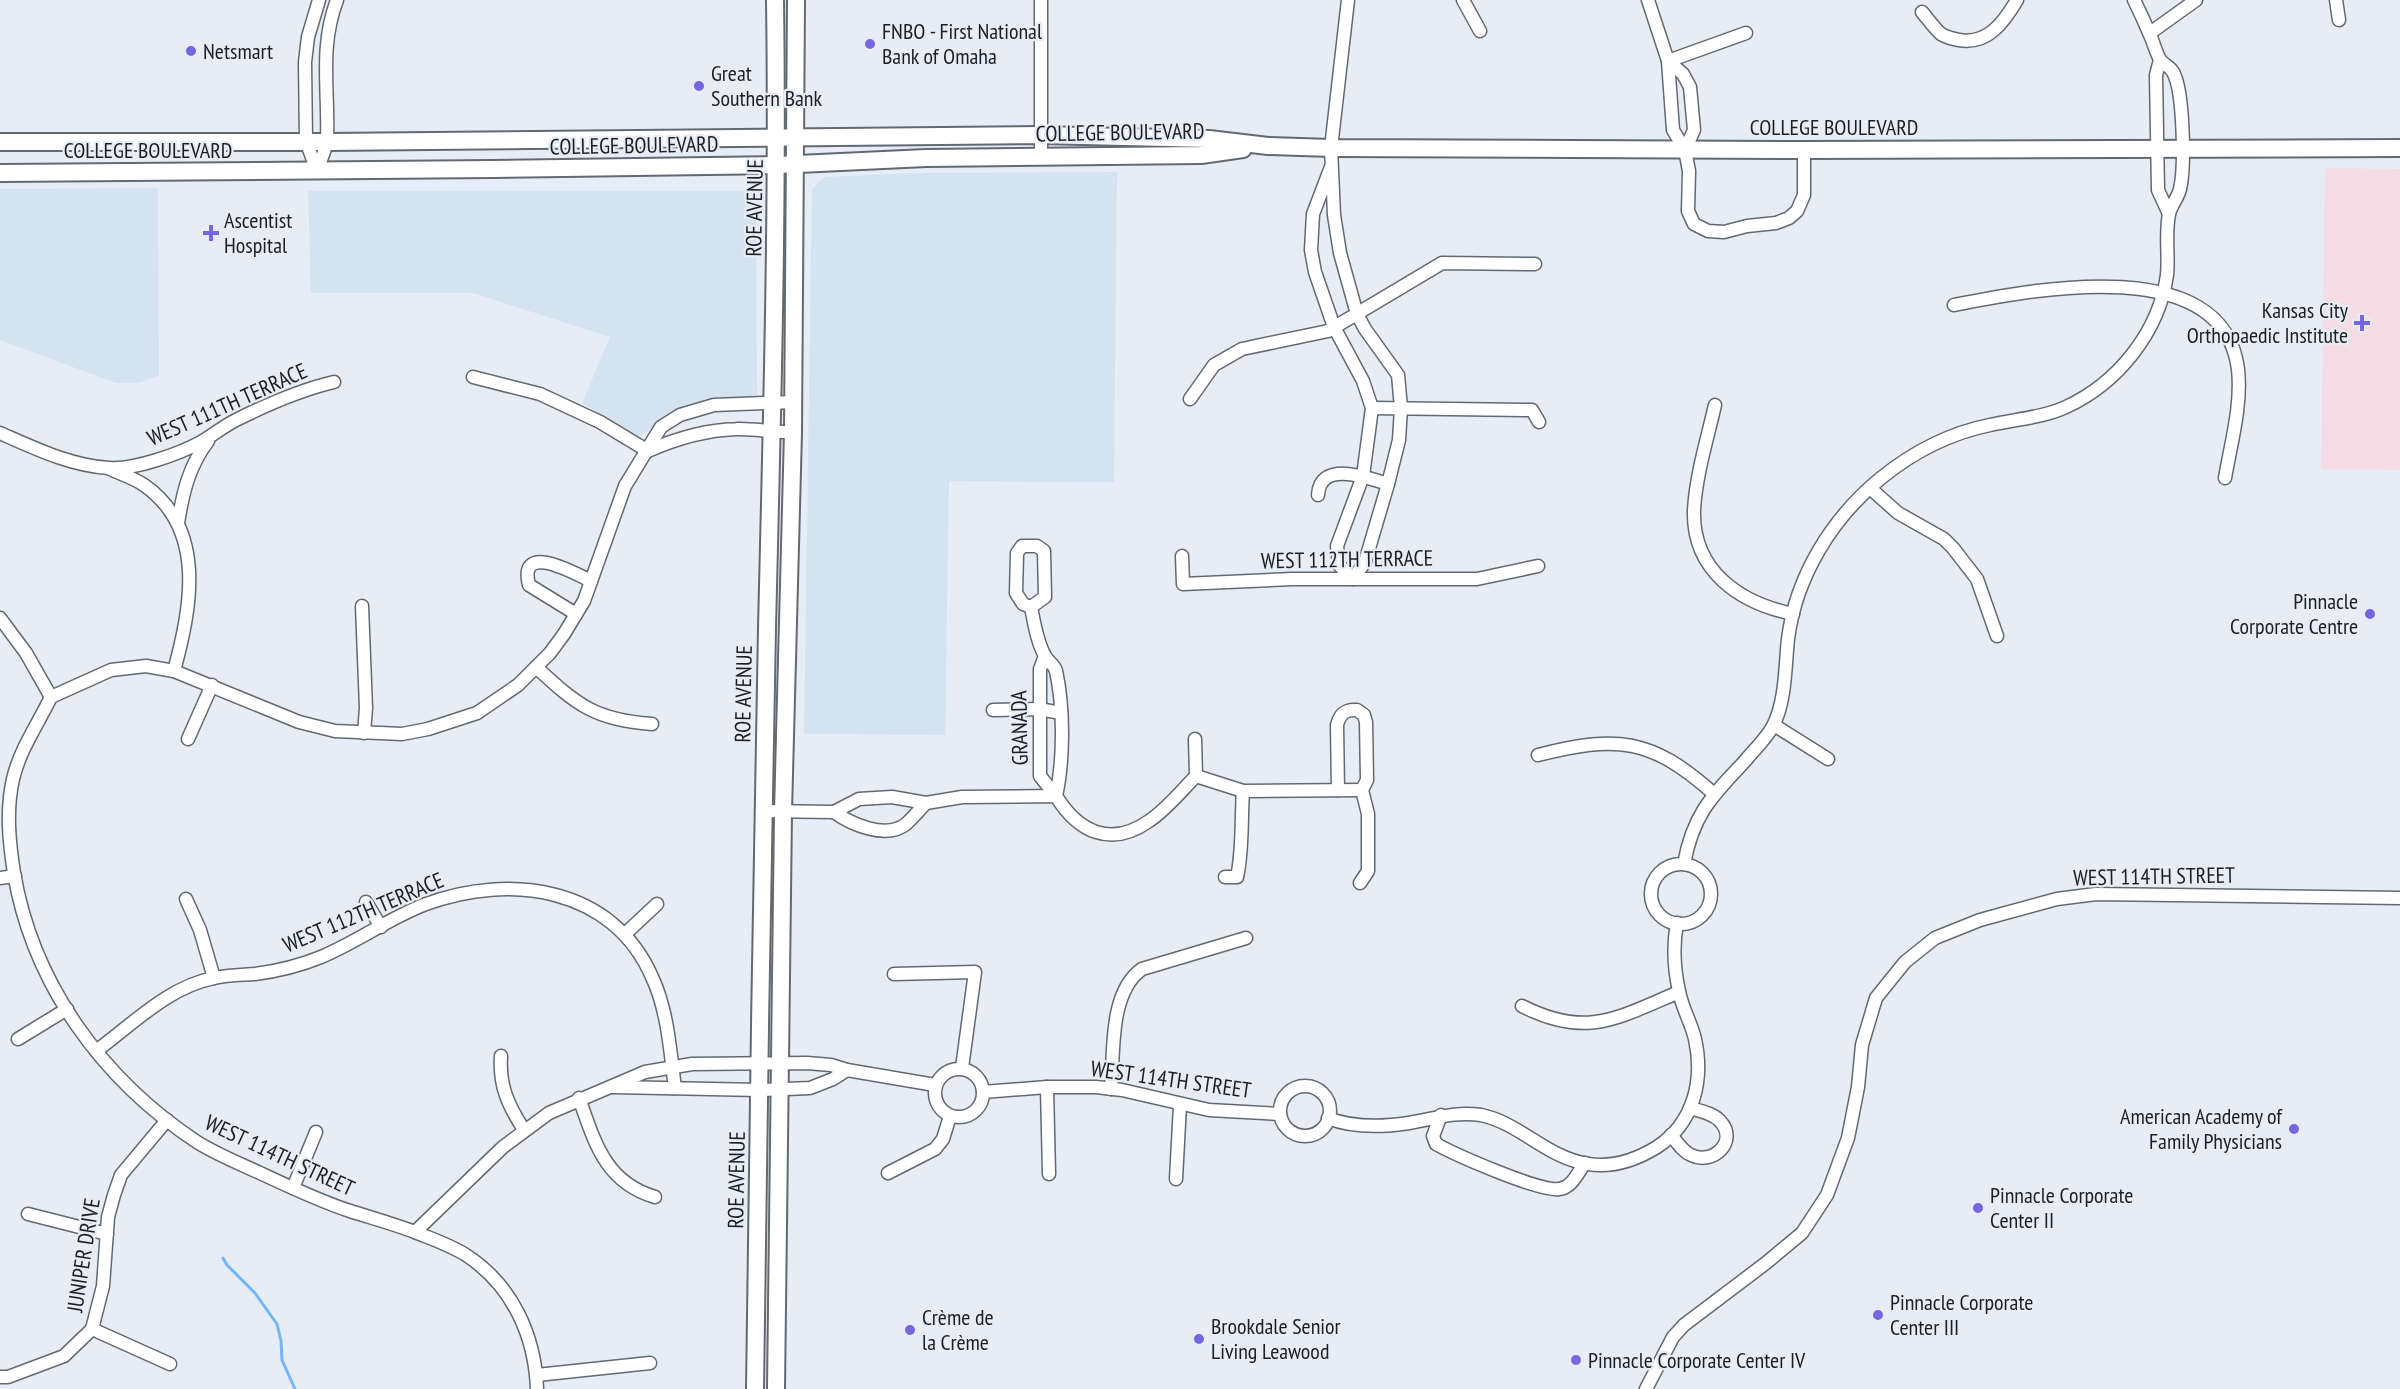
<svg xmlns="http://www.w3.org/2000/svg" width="2400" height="1389" viewBox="0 0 2400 1389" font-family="'PT Sans Narrow',sans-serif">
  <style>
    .built { fill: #d5e2f0 }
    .medical { fill: #f4dbe4 }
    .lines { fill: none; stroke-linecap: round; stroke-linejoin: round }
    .stream { stroke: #75b6f9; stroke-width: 3 }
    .minor-casing { stroke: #636971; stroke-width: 15 }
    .secondary-casing { stroke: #636971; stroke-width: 20 }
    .minor { stroke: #fff; stroke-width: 12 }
    .secondary { stroke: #fff; stroke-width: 16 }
    .poi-dot { fill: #7766e1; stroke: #e6edf6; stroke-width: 2 }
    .labels { text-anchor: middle; stroke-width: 4.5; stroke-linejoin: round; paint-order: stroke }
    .poi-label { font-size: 22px; fill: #1c1f22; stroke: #e6edf6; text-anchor: start }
    .street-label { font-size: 22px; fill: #1c1f22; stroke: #e6edf6 }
  </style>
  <rect width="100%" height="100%" fill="#e6edf6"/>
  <!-- built -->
  <g class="built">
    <polygon points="1117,172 1114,482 949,481 945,735 804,734 812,189 825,177 913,173"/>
    <polygon points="158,188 159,375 139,383 116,383 0,340 0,189"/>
    <polygon points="308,191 756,191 757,395 702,402 674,414 640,436 633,435 582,403 610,337 473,293 311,293"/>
  </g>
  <!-- medical -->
  <polygon class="medical" points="2325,168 2400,169 2400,470 2321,469"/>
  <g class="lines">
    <!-- stream -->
    <polyline class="stream" points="223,1258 227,1265 255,1293 277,1324 281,1341 282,1360 295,1389"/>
    <!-- minor casing -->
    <g class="minor-casing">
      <g id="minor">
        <polyline points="1463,0 1480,31"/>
        <polyline points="1648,0 1668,61 1673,130 1685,150 1689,171 1688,211 1694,224 1708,231 1724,232 1747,226 1776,223 1789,218 1797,211 1804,195 1804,150"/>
        <polyline points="2336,0 2339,20"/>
        <path d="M1922,12C1928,19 1934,28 1941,34C1946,37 1953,39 1959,40C1988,45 2004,22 2017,0"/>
        <polyline points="2150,33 2196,0"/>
        <polyline points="2160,60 2156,75 2158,190 2169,214"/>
        <polyline points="1668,61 1683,74 1690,87 1694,130 1685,150"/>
        <polyline points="1668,61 1746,33"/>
        <polyline points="1041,157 1041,0"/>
        <polyline points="1331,167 1313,214 1311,250 1315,272 1334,327 1363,381 1372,408 1363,476 1337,546 1339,565 1353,579 1365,562 1388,484 1399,440 1401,408 1398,375 1365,329 1357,314 1340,253 1334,215 1331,148 1348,0"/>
        <polyline points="317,171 306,141 305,62 308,37 319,0"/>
        <path d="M317,171C320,161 326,150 327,140C329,91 319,47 337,0"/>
        <path d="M1954,305C2031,290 2223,251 2238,369C2242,405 2231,443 2225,478"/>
        <polyline points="473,377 540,394 600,422 648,451"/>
        <polyline points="1190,399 1214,365 1242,349 1328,331 1442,263 1535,264"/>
        <path d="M1715,405C1707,440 1696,475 1694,510C1692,571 1740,603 1793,614"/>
        <polyline points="1372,408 1532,410 1539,422"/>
        <path d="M0,433C34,448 71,466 109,468C134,470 179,454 201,442C213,435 224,426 236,420C268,404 300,390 334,382"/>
        <path d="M648,451C675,439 706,430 736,429C754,428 774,433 793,432"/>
        <path d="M110,469C121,474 134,478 144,485C207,529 191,608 174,671"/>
        <polyline points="1870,488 1898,513 1944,539 1953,548 1977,579 1997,636"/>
        <path d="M1318,495C1320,460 1366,477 1388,484"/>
        <path d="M178,523C183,492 189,466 208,441"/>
        <polygon points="1022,546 1037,546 1044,551 1045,597 1031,607 1023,604 1016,593 1017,553"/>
        <polyline points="1182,556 1183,584 1292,579 1477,579 1538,566"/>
        <polyline points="362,606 366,708 364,733"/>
        <path d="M1031,607C1034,622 1037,642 1045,656C1048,662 1054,664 1056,671C1064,707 1064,760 1056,796"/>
        <path d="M576,614L529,585C518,541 574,573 591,581"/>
        <polyline points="0,618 26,653 51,697"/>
        <polyline points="1045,656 1040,669 1040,776 1056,796"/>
        <path d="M536,667C577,705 595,720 652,724"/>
        <path d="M51,697C38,724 20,749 13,779C6,810 9,841 14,873C33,985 103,1080 197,1142C216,1154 238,1163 258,1172C288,1186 319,1201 350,1211C372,1218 394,1224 415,1232L503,1147L549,1113L645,1072L692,1064L807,1063L831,1065L847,1070L935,1085"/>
        <polyline points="51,697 111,670 146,666 174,671 299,722 335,731 402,734 428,729 477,713 518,685 550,653 564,634 584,601 625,486 661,427 680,415 714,405 793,402"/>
        <polyline points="993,710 1039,709 1061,713"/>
        <polyline points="1774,725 1828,759"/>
        <polyline points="188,739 212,685"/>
        <polyline points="1195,739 1196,776"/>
        <path d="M1538,755C1617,735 1651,738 1713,793"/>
        <path d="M1338,790L1337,725C1340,714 1345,709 1357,710L1364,715L1366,722L1367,780L1362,790L1368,814V871L1360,883"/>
        <path d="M764,811L834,812L859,799L892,797L926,803L962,797L1056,796C1078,832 1111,848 1149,821C1167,809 1181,791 1196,776L1243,791L1362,790"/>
        <path d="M834,812C851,824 886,840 906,824C913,818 919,810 926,803"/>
        <path d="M1684,864C1693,814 1712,796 1745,761C1754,750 1766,739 1773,726C1786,701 1785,666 1788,639C1796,576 1832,518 1881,478C1912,453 1950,433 1990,425C2015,419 2042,418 2066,407C2118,383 2159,332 2167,275C2169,255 2165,234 2169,214C2171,205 2178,198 2180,189C2185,168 2184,91 2173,72C2171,68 2165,65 2161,61C2156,54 2154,43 2150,35C2145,23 2140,12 2134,0"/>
        <circle cx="1681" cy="894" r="30"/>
        <path d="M1225,877H1237C1243,851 1241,818 1243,791"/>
        <polyline points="0,878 15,876"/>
        <polyline points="186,899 200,930 214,978"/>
        <polyline points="366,902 381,927"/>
        <polyline points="625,934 657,904"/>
        <polyline points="894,974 975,972 962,1068"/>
        <path d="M1522,1006C1587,1039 1617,1018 1679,992"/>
        <polyline points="18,1039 67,1009"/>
        <path d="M96,1051C133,1024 168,987 214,978C227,975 241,975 255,974C278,971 299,966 321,957C357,942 389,918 426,904C510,873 613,887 652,977C668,1011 670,1051 675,1088"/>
        <path d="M501,1056C499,1086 508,1105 524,1130"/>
        <circle cx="959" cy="1093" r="24"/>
        <circle cx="1305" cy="1111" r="25"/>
        <polyline points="613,1087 760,1090 810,1088 833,1079 847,1070"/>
        <polyline points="1047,1087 1049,1174"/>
        <path d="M1111,1089C1114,1052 1109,992 1142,969L1246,938"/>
        <polyline points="983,1092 1047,1087 1096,1087 1122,1090 1209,1110 1280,1114"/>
        <path d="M579,1098C595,1143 605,1182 655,1197"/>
        <path d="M1441,1115L1433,1136L1436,1144C1456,1155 1540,1192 1559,1189C1572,1188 1578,1172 1585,1163"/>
        <path d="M1328,1118C1353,1128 1383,1127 1409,1123C1434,1119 1455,1111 1481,1115C1520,1123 1547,1158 1588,1164C1613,1168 1636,1160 1657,1147C1694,1123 1704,1080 1695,1039C1691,1022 1682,1008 1679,991C1674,969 1673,945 1677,923"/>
        <path d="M1671,1135C1677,1142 1683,1152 1691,1155C1713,1166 1739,1141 1720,1121C1713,1113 1700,1111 1690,1108"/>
        <polyline points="888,1173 935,1149 943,1139 950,1116"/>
        <polyline points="1176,1179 1180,1105"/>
        <polyline points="293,1188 316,1132"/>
        <polyline points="28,1214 107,1234"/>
        <path d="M415,1232C432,1239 450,1245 466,1255C512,1285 535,1335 537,1389"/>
        <polyline points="92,1329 103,1286 108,1217 114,1195 121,1175 167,1120"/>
        <polyline points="92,1329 170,1364"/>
        <polyline points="537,1375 650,1363"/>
        <polyline points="0,1377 8,1377 64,1356 92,1329"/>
        <polyline points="1646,1389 1673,1337 1684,1325 1766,1263 1802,1233 1827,1195 1848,1138 1858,1087 1862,1045 1876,998 1905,962 1935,938 1980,920 2057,899 2096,894 2400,898"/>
      </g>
    </g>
    <!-- secondary casing -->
    <g class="secondary-casing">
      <g id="secondary">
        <polyline points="0,142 327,142 1041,135 1209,139 1268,146 1331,148 1804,150 2400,148"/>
        <polyline points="0,173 493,169 777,165 926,158 1201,155 1243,149"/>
        <path d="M755,1389C759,1135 761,882 767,628C772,419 778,210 775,0"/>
        <polyline points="776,1389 783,812 793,432 796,0"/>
      </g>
    </g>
    <!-- minor -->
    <use href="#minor" class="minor"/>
    <!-- secondary -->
    <use href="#secondary" class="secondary"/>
  </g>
  <!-- markers -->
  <g class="poi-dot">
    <circle cx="870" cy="44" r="6"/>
    <circle cx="191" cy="51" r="6"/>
    <circle cx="699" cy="86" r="6"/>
    <path d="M208 224h6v6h6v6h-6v6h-6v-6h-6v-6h6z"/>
    <path d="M2359 314h6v6h6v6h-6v6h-6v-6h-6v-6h6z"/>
    <circle cx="2370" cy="614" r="6"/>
    <circle cx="2294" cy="1129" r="6"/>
    <circle cx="1978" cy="1208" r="6"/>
    <circle cx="1878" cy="1315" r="6"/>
    <circle cx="910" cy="1330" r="6"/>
    <circle cx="1199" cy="1339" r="6"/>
    <circle cx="1576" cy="1360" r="6"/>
  </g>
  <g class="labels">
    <!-- poi labels -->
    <g class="poi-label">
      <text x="882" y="39">FNBO - First National<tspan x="882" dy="25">Bank of Omaha</tspan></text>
      <text x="203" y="59">Netsmart</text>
      <text x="711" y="81">Great<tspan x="711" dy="25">Southern Bank</tspan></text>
      <text x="224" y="228">Ascentist<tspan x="224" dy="25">Hospital</tspan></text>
      <text x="2348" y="318" text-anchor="end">Kansas City<tspan x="2348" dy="25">Orthopaedic Institute</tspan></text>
      <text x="2358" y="609" text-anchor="end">Pinnacle<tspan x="2358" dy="25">Corporate Centre</tspan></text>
      <text x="2282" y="1124" text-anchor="end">American Academy of<tspan x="2282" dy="25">Family Physicians</tspan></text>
      <text x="1990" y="1203">Pinnacle Corporate<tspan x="1990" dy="25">Center II</tspan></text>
      <text x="1890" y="1310">Pinnacle Corporate<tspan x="1890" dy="25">Center III</tspan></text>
      <text x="922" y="1325">Crème de<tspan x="922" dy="25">la Crème</tspan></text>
      <text x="1211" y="1334">Brookdale Senior<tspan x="1211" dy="25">Living Leawood</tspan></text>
      <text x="1588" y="1368">Pinnacle Corporate Center IV</text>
    </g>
    <!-- street labels -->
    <g class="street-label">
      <text x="1834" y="135">COLLEGE BOULEVARD</text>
      <text transform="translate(1120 132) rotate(-1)" y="8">COLLEGE BOULEVARD</text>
      <text transform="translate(634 145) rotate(-1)" y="8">COLLEGE BOULEVARD</text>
      <text x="148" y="158">COLLEGE BOULEVARD</text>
      <text transform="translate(754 208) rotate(-89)" y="8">ROE AVENUE</text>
      <text transform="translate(227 404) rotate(-24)" y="8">WEST 111TH TERRACE</text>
      <text transform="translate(1347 559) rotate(-1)" y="8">WEST 112TH TERRACE</text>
      <text transform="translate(743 694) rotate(-89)" y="8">ROE AVENUE</text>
      <text transform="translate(1019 728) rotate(-91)" y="8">GRANADA</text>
      <text transform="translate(2154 876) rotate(-1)" y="8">WEST 114TH STREET</text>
      <text transform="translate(363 912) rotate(-23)" y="8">WEST 112TH TERRACE</text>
      <text transform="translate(1171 1079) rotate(8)" y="8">WEST 114TH STREET</text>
      <text transform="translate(280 1155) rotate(25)" y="8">WEST 114TH STREET</text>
      <text transform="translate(736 1180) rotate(-89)" y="8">ROE AVENUE</text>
      <text transform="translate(83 1255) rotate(-81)" y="8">JUNIPER DRIVE</text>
    </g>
  </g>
</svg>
